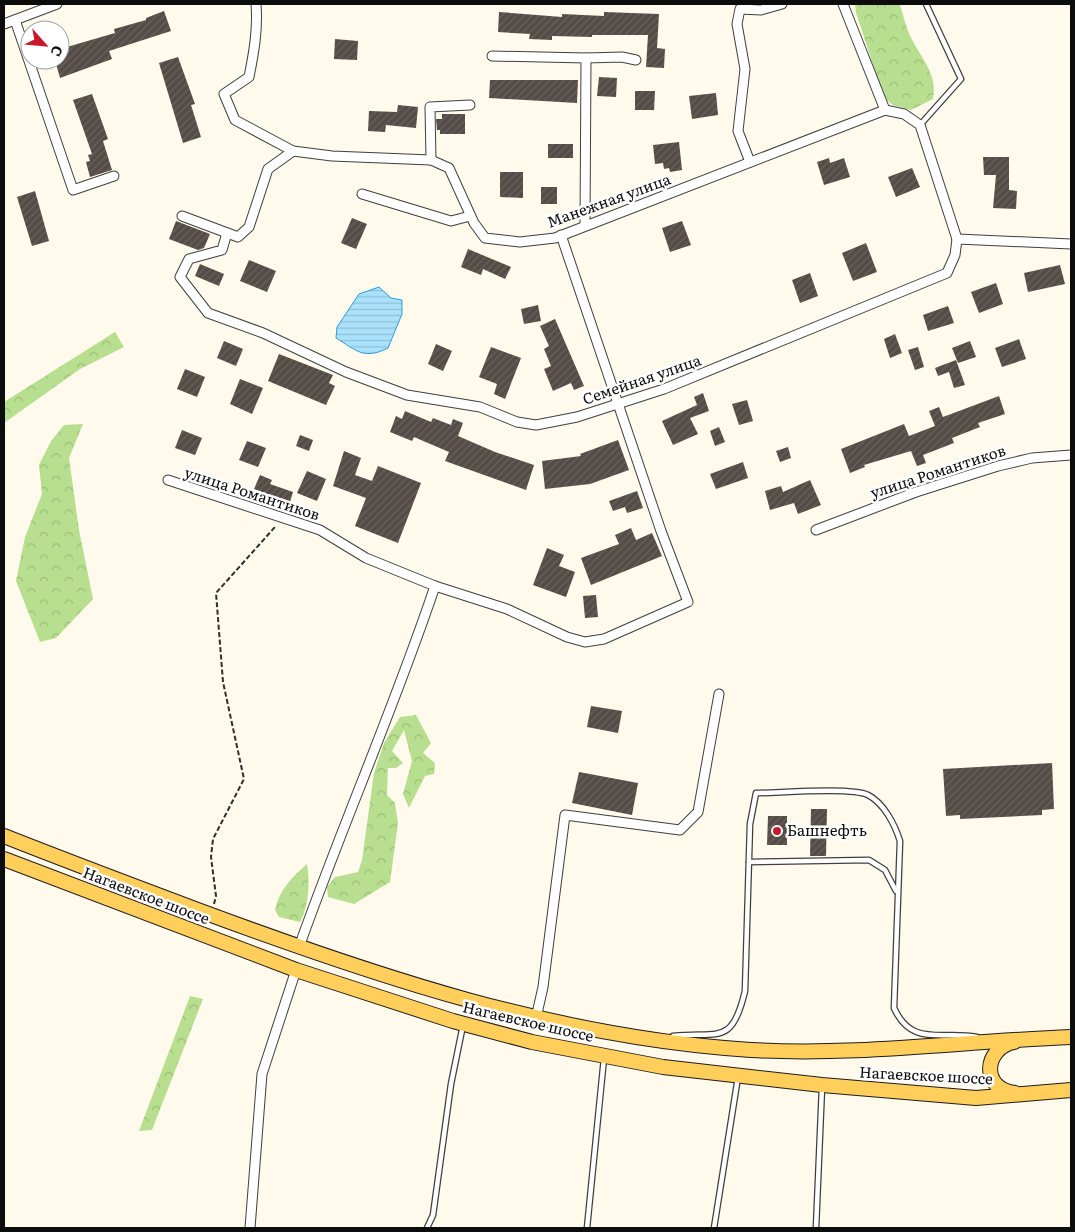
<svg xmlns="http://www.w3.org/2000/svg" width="1075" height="1232" viewBox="0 0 1075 1232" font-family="Literata,serif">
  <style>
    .forest { fill: url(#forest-crowns) }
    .water { fill: url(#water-rules); stroke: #2b9dd9 }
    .building { fill: url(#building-hatch) }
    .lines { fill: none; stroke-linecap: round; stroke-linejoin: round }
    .lane-casing { stroke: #3f3f3f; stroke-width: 7 }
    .street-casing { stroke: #3f3f3f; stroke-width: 11 }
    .primary-casing { stroke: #1d1d1d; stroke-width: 16 }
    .path { stroke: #2e2e2e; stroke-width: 2; stroke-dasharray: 5 2.5; stroke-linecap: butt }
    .lane { stroke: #fff; stroke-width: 4.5 }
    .street { stroke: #fff; stroke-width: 9 }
    .primary { stroke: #ffce5b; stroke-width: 14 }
    .poi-dot { fill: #c7192a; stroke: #fff; stroke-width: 2 }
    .labels { text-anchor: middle; stroke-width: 5; stroke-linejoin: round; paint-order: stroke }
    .street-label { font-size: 15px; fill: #0c0c0c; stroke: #fff }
    .poi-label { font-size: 15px; fill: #0c0c0c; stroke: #fff; text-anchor: start }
  </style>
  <defs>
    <pattern id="forest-crowns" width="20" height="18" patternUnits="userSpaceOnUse" patternTransform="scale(1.25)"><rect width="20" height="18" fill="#b7df8f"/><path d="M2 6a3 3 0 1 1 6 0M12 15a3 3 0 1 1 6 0" fill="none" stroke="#9cbe7a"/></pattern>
    <pattern id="water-rules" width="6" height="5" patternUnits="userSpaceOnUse" patternTransform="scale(1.25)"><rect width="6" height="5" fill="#aae1fb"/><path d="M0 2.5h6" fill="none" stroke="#91c0d6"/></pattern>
    <pattern id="building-hatch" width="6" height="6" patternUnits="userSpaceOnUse" patternTransform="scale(1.25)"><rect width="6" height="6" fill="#554c47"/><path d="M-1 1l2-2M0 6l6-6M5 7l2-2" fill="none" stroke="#68615d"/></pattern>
  </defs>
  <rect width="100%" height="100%" fill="#fffaeb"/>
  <!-- forest -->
  <g class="forest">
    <path d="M855,4L900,5C903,14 905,23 908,31C917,54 939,73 933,99L911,110L893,105L884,98L856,13Z"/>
    <polygon points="115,332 124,347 80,369 4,423 4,402"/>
    <polygon points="83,424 69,458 79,530 93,599 56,638 40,642 16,581 25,537 42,494 39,465 51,441 64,425"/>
    <polygon points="416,715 431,743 423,753 435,763 434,774 425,776 409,808 403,794 412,761 404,730 392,751 403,763 396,768 388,768 387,795 395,803 398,823 390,882 354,904 328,897 327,887 335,877 358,872 362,860 374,773 384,743 400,717"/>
    <path d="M307,864C310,882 309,906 300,922L279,917L275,910C279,890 292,877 307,864Z"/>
    <polygon points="190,996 203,999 152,1130 139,1131"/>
  </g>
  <!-- water -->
  <path class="water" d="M379,287L391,298L402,300V314L388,348C364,360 357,351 336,338L337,327L359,294Z"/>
  <!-- building -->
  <g class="building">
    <polygon points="164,11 171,31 109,51 112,59 60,78 55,60 60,60 60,49 115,33 114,29 146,20 146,18"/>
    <polygon points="499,12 562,17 562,14 604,16 604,12 659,14 657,48 665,49 664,68 646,67 648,35 592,35 592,37 552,36 552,40 529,39 530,34 498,32"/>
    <polygon points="335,39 358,41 357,60 334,59"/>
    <polygon points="178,57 195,104 191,105 201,137 183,143 159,63"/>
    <polygon points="599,77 617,78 616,97 597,96"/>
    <polygon points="490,80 578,80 577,103 489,98"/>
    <polygon points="635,91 655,91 654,110 635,110"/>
    <polygon points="716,93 718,115 692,119 689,96"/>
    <polygon points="92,94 108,139 103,141 112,170 90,177 86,162 90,161 88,155 92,154 73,100"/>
    <polygon points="398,105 418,107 416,128 386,125 385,132 368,131 369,111 397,112"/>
    <polygon points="442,114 465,114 465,134 440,134 440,130 437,130 436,119 442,119"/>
    <polygon points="679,142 682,170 670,172 669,168 664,169 663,163 655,164 653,145"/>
    <rect x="548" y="144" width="25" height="14"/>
    <polygon points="983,157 1009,157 1009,190 1017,191 1016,209 993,208 996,175 984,175"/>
    <polygon points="829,158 830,163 844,158 850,177 824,185 817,162"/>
    <polygon points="912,168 920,187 896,197 888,177"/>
    <polygon points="500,172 523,172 523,198 500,197"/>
    <rect x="541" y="187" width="16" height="17"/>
    <polygon points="35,191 49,241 32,246 17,197"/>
    <polygon points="352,218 367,224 356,249 341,243"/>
    <polygon points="176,221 210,234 204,248 198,250 169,239"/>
    <polygon points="682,221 691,245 670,252 662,228"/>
    <polygon points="866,243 877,272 853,281 842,253"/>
    <polygon points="468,249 511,267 505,279 483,269 481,275 461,267"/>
    <polygon points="249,260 276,271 267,292 240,281"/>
    <polygon points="200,264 224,274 219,286 195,276"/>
    <polygon points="1060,265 1065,284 1028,292 1024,273"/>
    <polygon points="810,273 818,296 800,303 792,280"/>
    <polygon points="996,283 1003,304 979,313 971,292"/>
    <polygon points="538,305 541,321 524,324 521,309"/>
    <polygon points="948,306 954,323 928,331 923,315"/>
    <polygon points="555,319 584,386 574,390 571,383 553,391 544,369 551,366 544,349 549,346 540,326"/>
    <polygon points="895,334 902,353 890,358 884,339"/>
    <polygon points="1019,339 1026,359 1002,367 995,348"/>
    <polygon points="224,341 243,349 236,366 217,358"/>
    <polygon points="970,341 976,357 958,363 952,348"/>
    <polygon points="436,344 452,351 443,371 428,364"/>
    <polygon points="491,347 521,358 505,399 494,394 497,384 479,377"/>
    <polygon points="918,347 924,367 915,370 908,350"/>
    <polygon points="279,354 333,375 329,383 335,386 326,405 268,381"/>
    <polygon points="956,360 965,385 954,388 949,372 938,376 935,368"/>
    <polygon points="185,369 205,377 197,397 177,389"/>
    <polygon points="240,379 263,388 252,414 230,404"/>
    <polygon points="703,393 709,411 690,418 698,434 673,445 662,421 697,405 694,397"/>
    <polygon points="999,396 1005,414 978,423 980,427 952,438 954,443 923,455 926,463 917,466 911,451 864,465 865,467 850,473 841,449 904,424 909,436 935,426 929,411 939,407 943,417"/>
    <polygon points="747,400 753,421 739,425 732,404"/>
    <polygon points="405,411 431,422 433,418 451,425 453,419 463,423 458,436 495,452 534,465 526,490 445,461 449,452 414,437 412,441 390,432 396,416 402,419"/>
    <polygon points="719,427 725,442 715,446 710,431"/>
    <polygon points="182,430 202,438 195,455 175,448"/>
    <polygon points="300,435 313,440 309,451 296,446"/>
    <polygon points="618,440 629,470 590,484 545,489 542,461 581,456 580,454"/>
    <polygon points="247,441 266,448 258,467 239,460"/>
    <polygon points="788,447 791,458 780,462 776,451"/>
    <polygon points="344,451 361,458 355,475 372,481 378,466 421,483 398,543 355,526 366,498 333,486"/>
    <polygon points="743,462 748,478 716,489 710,474"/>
    <polygon points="307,471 326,479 317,501 297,493"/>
    <polygon points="260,475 272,480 270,484 293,492 290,502 254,489"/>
    <polygon points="810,480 821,505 798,514 794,503 770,510 765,491 781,486 783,492"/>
    <polygon points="637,491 643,508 627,513 625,507 613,511 609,501"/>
    <polygon points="631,528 636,540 652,533 662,556 591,585 581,558 619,544 615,535"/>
    <polygon points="547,548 564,555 559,566 575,572 566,597 533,585"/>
    <polygon points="596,595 598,617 585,618 583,596"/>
    <polygon points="591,706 622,711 618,733 587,727"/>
    <polygon points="1052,763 1054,809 1042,810 1042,815 960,819 960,815 946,816 943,769"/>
    <polygon points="579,772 638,783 632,815 572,803"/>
    <polygon points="811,809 827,809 826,856 810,856"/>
    <polygon points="768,816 787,816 787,845 767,845"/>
  </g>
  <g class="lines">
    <!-- lane casing -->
    <g class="lane-casing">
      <g id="lane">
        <polyline points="920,125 961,79 926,4"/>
        <polyline points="749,862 869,860 885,870 896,891"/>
        <path d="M673,1036C718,1031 732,1047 745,991L750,824L756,793C779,793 850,787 868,795C884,803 895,825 900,841L894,1008C912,1048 943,1030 977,1037"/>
        <polyline points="427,1228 433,1215 451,1084 463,1025"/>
        <polyline points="587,1228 604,1058"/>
        <polyline points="714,1228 738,1077"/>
        <polyline points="816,1228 822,1087"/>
      </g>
    </g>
    <!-- street casing -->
    <g class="street-casing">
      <g id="street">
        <path d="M256,4C258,29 254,52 249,77L224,94L235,120L293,151L332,156L431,160L449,168L474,223L485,238L520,242L555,238L885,110L904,114L920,125L957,239"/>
        <polyline points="843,4 885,110"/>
        <polyline points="15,20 73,190 114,176"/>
        <polyline points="4,24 57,4"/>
        <polyline points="492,56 586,58 585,225"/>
        <polyline points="586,58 622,57 636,60"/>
        <polyline points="431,160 430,107 470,105"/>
        <polyline points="750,162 738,131 745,69 737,24 740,9 761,10 782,4"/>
        <polyline points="362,194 451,221 470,216"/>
        <polyline points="182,216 238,237 249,227 268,169 293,151"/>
        <polyline points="227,233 222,250 189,259 180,277 208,313 263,333 346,372 407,395 480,407 517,422 536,425 577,417 664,389 947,273 955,255 957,239 1071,244"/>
        <polyline points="168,480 320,530 366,558 435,586 507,609 567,637 585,642 604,639 688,602 661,531 561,235"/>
        <polyline points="816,530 916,492 998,466 1032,458 1071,455"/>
        <path d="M299,947C342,826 394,708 435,586"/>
        <polyline points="536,1018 543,987 565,815 680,830 698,812 719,694"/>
        <polyline points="250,1228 262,1074 296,970"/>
      </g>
    </g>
    <!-- primary casing -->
    <g class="primary-casing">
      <g id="primary">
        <path d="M4,836C67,861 131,885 195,909C375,976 558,1038 751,1050C857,1056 965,1041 1071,1037"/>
        <polyline points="4,859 296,970 453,1021 532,1042 663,1067 822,1085 976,1098 1071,1090"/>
        <path d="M1014,1042C984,1048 980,1089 1015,1093"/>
      </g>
    </g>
    <!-- path -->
    <polyline class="path" points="214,904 216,896 211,857 213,839 244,779 223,682 216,593 275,527"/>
    <!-- lane -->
    <use href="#lane" class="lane"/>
    <!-- street -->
    <use href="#street" class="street"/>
    <!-- primary -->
    <use href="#primary" class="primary"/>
  </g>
  <!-- markers -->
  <circle class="poi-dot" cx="777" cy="831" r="5"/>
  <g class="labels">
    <!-- street labels -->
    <g class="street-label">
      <text transform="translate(609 201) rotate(-20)" y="5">Манежная улица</text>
      <text transform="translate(642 380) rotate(-19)" y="5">Семейная улица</text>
      <text transform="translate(938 472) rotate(-18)" y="5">улица Романтиков</text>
      <text transform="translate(252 494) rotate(18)" y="5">улица Романтиков</text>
      <text transform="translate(146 896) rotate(21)" y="5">Нагаевское шоссе</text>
      <text transform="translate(528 1022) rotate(13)" y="5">Нагаевское шоссе</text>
      <text transform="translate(926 1076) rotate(3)" y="5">Нагаевское шоссе</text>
    </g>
    <!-- poi labels -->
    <g class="poi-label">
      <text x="787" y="836">Башнефть</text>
    </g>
  </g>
  <!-- border -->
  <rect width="1075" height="1232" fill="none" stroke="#0c0c0c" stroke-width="10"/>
  <!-- north arrow -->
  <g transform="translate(45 45) rotate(117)"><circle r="24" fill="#ffffff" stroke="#9e9e9e"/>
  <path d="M0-4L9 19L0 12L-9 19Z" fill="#c7192a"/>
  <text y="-8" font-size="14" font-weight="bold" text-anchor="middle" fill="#0c0c0c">С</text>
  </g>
</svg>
